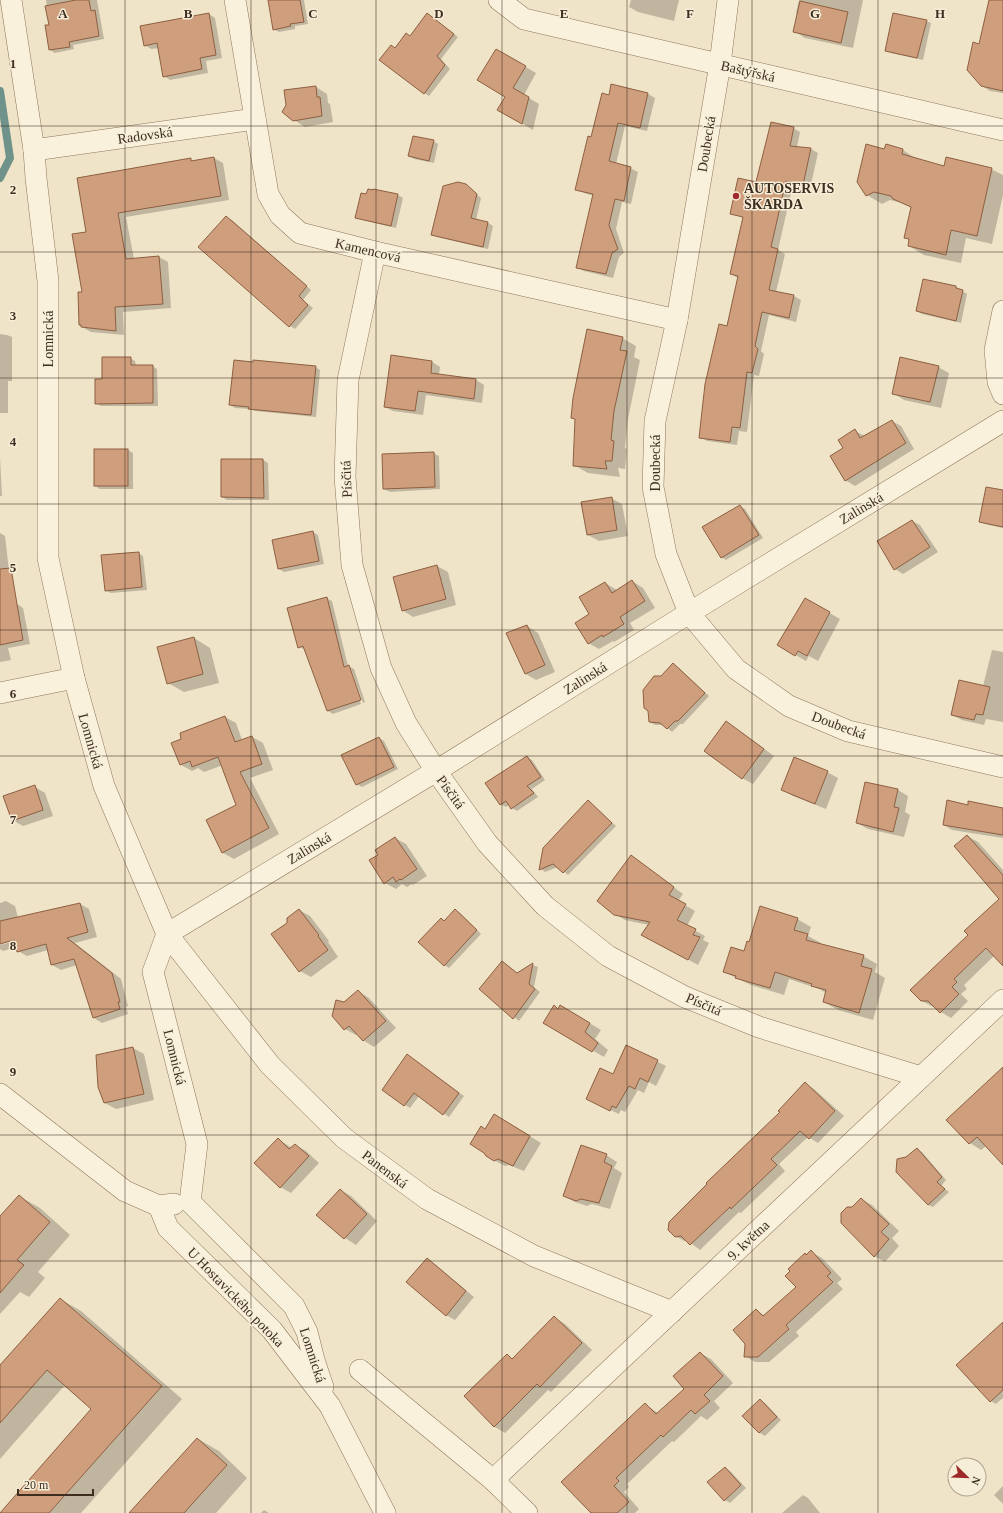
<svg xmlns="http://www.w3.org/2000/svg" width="1003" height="1513" viewBox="0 0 1003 1513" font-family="'Times New Roman',serif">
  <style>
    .shadow { fill: #0003; fill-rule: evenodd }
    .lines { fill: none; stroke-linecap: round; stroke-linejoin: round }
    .stream { stroke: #6f938a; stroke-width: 8 }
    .building { fill: #cf9f7d; stroke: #8d5f41 }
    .street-casing { stroke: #8d765c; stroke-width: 22 }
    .street { stroke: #faf1dc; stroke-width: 21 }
    .grid { fill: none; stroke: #3d2e20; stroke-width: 1; stroke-opacity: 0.55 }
    .poi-dot { fill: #9e2a2b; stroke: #f7eed8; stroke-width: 1.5 }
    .labels { text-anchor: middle; stroke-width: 3; stroke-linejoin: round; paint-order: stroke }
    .street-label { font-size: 14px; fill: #3d2e20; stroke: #f7eed8 }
    .poi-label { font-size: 14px; font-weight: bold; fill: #3d2e20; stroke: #f7eed8; text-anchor: start }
    .grid-label { font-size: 13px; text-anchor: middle; font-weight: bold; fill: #3d2e20; stroke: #f7eed8; stroke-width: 3; stroke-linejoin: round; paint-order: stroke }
  </style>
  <rect width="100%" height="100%" fill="#f0e4c8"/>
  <!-- shadow -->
  <g class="shadow">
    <polygon points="46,0 97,0 104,39 73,45 74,49 55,53 50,50 46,26 50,25"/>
    <polygon points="269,0 304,0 308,24 295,26 295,29 279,32 273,29"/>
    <polygon points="631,0 679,0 674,21 638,12 629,7"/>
    <polygon points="799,0 863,0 853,48 805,38 794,31 798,15 796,13"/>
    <polygon points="989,0 1003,0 1003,93 990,91 982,86 980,45"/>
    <polygon points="209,14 215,18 222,58 206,61 208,73 170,80 164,76 159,48 151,49 145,45"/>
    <polygon points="433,18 458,37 441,59 450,69 429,96 424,93 396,49"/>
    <polygon points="926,21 931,23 923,60 891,53 886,50"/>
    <polygon points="497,50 536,73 524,95 539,104 533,130 499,110 507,97"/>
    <polygon points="316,87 327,94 328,103 330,104 333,122 305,127 294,120"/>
    <polygon points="648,94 655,98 647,131 625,126 616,164 630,168 638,172 631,204 622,202 616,229 624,253 619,257 613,278 584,271 577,267 594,196 584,193 577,189 592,138 609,96"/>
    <polygon points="793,128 800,132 797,147 811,149 818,153 810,189 793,184 778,250 785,254 776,292 794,296 801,300 796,322 769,315 761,351 764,354 759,376 754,375 747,432 739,431 737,445 707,441 700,437 738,278 731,274 743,218 731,213 757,183"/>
    <polygon points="433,141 438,144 434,163 414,159 409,156"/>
    <polygon points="886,145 903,150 918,160 945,167 991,169 1003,175 1003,195 992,244 966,238 961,263 924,255 909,246 910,240 905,237 912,208 902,203 890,200 882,204 867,195"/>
    <polygon points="214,158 223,163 229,200 126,217 134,259 159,257 168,262 171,308 123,312 124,335 91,332 82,327 80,325 84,293 87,232 190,159 195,162"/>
    <polygon points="466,185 481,198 476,220 488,223 493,226 488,249 437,237 432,234"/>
    <polygon points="398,195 403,198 396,228 362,220 357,217 367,196"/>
    <polygon points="226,217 232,220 311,290 303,300 313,308 295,329 290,326 199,247"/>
    <polygon points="956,287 967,294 961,323 922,314 917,311"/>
    <polygon points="0,334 7,335 12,337 12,381 8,381 8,413 0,413"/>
    <polygon points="622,338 636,346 634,357 640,360 628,419 625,448 627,449 625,469 618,468 620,477 588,473 574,465"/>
    <polygon points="391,357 432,362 440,367 439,375 476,380 484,385 482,403 426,395 423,415 393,411 385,407"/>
    <polygon points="130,358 135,361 136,366 152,366 157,369 158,406 101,406 96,403 103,380"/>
    <polygon points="254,363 315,367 320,370 316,417 255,411 251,409 235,408 230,405"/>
    <polygon points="938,367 949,373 941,408 904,400 893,393"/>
    <polygon points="892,421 901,426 914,449 855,486 845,480 845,449 855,431 865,436"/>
    <polygon points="128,450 133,453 133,489 100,489 95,486"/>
    <polygon points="433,453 439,456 440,489 390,492 384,489"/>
    <polygon points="0,457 2,496 0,496"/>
    <polygon points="222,460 263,460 268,463 269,500 227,500 222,497"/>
    <polygon points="1003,491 1003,528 985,524 980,522"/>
    <polygon points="611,498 622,504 628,536 599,541 588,535"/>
    <polygon points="740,506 745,509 763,538 726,560 721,557"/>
    <polygon points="912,521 920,525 938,552 903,574 895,569"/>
    <polygon points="313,532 318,535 324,564 284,572 279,569"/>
    <polygon points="0,533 5,536 13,605 17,604 23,608 30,644 8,648 11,660 0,662"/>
    <polygon points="138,553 143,556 147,590 111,593 105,590"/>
    <polygon points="437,566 448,572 456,605 413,617 402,610"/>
    <polygon points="632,581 643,588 655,608 630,623 634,630 614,642 613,641 599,649 588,643 591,615 605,583 617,590"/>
    <polygon points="326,598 332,601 348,666 354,669 365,702 363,703 351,669 349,669 361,704 333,714 328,711 306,650 299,647"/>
    <polygon points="805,599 840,619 818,661 809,656 806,661 778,645"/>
    <polygon points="527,626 538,633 555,672 536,680 526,674"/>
    <polygon points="194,638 210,648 219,683 184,692 168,683"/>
    <polygon points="992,650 1003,652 1003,722 986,719 984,725 962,720 952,715 983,686"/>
    <polygon points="673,664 678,667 709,696 683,724 680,724 672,732 664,725 655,725 650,722 649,711 661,677"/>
    <polygon points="225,717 236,723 242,740 252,737 263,743 273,770 250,778 279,834 234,859 223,853 208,821 238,805 223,765 204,772 198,768 192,771 181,765 183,739"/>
    <polygon points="737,729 774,756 753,784 742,778"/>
    <polygon points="379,738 384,741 398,769 362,787 356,784"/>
    <polygon points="527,757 532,760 545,780 532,789 538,797 517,811 512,808 510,804 506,807 500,804"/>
    <polygon points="827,772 838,778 826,809 793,796 782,789"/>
    <polygon points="35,787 45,793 53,816 23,826 12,820"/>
    <polygon points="898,790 908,796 905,812 910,815 904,837 868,829 857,823"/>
    <polygon points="588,802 593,805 616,826 568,875 558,867 545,872 541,869"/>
    <polygon points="968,806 1003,809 1003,838 952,830 944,825"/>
    <polygon points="967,836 978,842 1003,870 1003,962 994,956 964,985 967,989 961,994 968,1001 951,1018 941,1012 935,1006 933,1007 922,1001 969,936 1000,900"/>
    <polygon points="395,838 406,844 427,876 413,885 412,884 407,887 402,884 396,889 385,883 379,855"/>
    <polygon points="640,862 683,894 678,901 695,911 687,926 705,936 703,940 709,943 698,965 642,934 649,925 625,920 615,914"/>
    <path d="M6,901L15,906L18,918L80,904L89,909L97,937L75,943L121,979L128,1006L126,1007L128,1014L102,1023L94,1018L77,965L61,970L52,965L48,950L27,956L18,951L16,947L3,951L0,949V903ZM19,938V940L0,945V943Z"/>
    <polygon points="299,910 310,916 329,941 328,942 338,957 311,977 300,971 287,923"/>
    <polygon points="455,910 460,913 481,934 449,968 444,965 441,919 445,921"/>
    <polygon points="797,919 811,927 808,936 821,943 821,945 863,956 877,964 875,972 885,978 873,1020 838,1010 824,1002 826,993 819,989 789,979 784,995 751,985 724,972 745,952 750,943"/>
    <polygon points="533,965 538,967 534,987 540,992 519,1021 480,989 518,974"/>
    <polygon points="358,991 369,998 396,1028 374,1047 363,1040 357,1034 356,1035 345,1029 345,1003"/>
    <polygon points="554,1006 559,1009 561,1006 601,1030 595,1039 608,1050 604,1057 545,1023"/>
    <polygon points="627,1046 666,1066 656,1086 649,1082 644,1093 638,1090 625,1112 621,1110 619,1114 595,1103 614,1076"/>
    <polygon points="133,1048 144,1054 154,1100 116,1109 105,1103"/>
    <polygon points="413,1059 464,1096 449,1117 419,1096 410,1108 405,1105"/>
    <polygon points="1003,1068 1003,1164 986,1146 981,1150 970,1143"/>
    <polygon points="805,1084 814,1089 844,1116 818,1143 808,1137 779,1164 785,1171 741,1213 739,1212 700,1250 688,1241 684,1241 675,1236"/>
    <polygon points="505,1121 541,1143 524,1171 509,1165 505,1166 486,1156 485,1130"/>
    <polygon points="278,1139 292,1148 295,1145 306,1151 319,1163 291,1193 280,1187"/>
    <polygon points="917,1149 922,1152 946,1180 941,1186 949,1192 933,1207 928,1205 906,1158"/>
    <polygon points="606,1155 617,1162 614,1168 622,1173 610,1209 592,1204 587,1206 575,1202 564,1196"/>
    <polygon points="340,1190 351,1196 377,1221 356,1245 345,1238 317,1214"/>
    <polygon points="19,1196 40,1208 70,1235 38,1272 45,1278 29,1297 20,1292 0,1314 0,1218"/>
    <polygon points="861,1199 872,1205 899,1231 892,1238 899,1246 885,1262 874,1256 852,1208"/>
    <polygon points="811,1252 822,1258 842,1279 837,1283 843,1289 796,1332 799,1336 769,1362 755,1362 745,1356 756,1310 765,1316 797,1287 806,1255"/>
    <polygon points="427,1260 436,1265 474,1297 455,1320 446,1315"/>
    <polygon points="60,1299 81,1311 182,1399 81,1513 1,1513 92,1409 65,1385 0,1459 0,1366"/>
    <polygon points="554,1317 565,1324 592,1350 551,1392 548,1390 505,1433 495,1427 465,1396 507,1356 513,1359"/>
    <polygon points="1003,1336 1003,1398 996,1404 991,1401"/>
    <polygon points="700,1353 711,1359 733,1383 714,1401 720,1408 707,1420 701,1416 674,1442 672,1441 627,1484 629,1487 624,1492 639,1509 635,1513 592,1513 645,1404 658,1413 685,1389"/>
    <polygon points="760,1400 765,1403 781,1420 765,1436 760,1433 744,1416"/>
    <polygon points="198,1439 219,1451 247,1478 216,1513 130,1513"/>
    <polygon points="725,1468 730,1471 746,1488 730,1503 725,1500"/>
    <polygon points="1003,1486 1003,1504 994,1495"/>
    <polygon points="803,1495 808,1498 820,1513 782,1513"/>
    <polygon points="264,1510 269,1513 261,1513"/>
  </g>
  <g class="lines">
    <!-- stream -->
    <polyline class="stream" points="0,91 10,158 0,178"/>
  </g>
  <!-- building -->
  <g class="building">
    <polygon points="76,0 89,0 91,11 95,10 99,36 69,42 70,47 49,50 45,25 49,25 45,6"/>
    <polygon points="268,0 300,0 304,22 290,24 291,26 273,30"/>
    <polygon points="989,0 1003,0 1003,91 981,86 967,70 973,42 979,44"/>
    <polygon points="800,1 848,12 841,43 793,32"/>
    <polygon points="209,13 216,55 200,58 202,69 163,77 157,43 144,46 140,26"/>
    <polygon points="427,13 454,34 437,56 445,65 424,94 379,60 391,45 395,48 406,33 410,36"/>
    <polygon points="893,13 927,20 917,58 885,51"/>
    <polygon points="496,49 526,66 513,88 529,97 522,124 497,110 505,97 477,80"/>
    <polygon points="611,84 648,93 640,128 618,123 609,161 631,167 624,201 615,199 609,225 618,249 612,253 606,274 576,268 593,194 575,190 588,136 591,137 602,93 609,95"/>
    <polygon points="316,86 317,97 320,97 322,116 293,121 282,112 286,105 284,90"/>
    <polygon points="771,122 794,127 790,146 811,148 803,185 786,181 771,247 778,249 769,290 794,295 789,318 762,312 755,346 758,349 752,373 747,372 740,428 732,427 730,442 699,438 705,384 719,324 727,326 738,276 730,274 743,217 730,214 738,178 756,182"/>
    <polygon points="413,136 434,140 429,161 408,156"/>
    <polygon points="866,144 884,149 886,144 903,149 902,154 944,166 946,157 992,168 977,236 951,230 946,255 908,246 909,239 904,238 911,207 893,199 891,196 874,192 866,196 857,182"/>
    <polygon points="214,157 221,196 118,213 126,259 159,256 163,304 115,307 116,331 81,327 81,325 79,325 78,292 82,292 72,234 86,232 77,178 191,158 191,161"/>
    <polygon points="458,182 466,184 477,194 471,218 488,222 483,247 431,235 443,186"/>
    <polygon points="368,189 373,190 373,189 398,194 391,226 355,218 361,193 366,194"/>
    <polygon points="226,216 307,286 299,296 308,305 289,327 198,247"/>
    <polygon points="923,279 956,286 956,288 963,290 956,321 916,311"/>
    <polygon points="587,329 623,337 620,350 627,351 614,411 611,440 614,441 612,461 605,461 607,469 573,466 575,419 571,418 573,398"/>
    <polygon points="391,355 432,361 431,373 476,379 474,399 418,391 415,411 384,407"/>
    <polygon points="102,357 131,357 131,365 153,365 153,403 95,404 95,379 102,379"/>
    <polygon points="900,357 939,366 930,402 892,394"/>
    <polygon points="234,360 253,362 253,360 316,366 311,415 248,409 249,407 229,405"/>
    <polygon points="892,420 906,443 845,481 830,456 843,448 838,440 855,429 860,438"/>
    <rect x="94" y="449" width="34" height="37"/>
    <polygon points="434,452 435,487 383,489 382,454"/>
    <polygon points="221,459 263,459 264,498 221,497"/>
    <polygon points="986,487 1003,490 1003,527 979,522"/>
    <polygon points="612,497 617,530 587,535 581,502"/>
    <polygon points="740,505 759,535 721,558 702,527"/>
    <polygon points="912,520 930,547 894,570 877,541"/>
    <polygon points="313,531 319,561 278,569 272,540"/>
    <polygon points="139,552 142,587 105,591 101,555"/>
    <polygon points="437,565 446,599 402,611 393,577"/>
    <polygon points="11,568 23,640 0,645 0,569"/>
    <polygon points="632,580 645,601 620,617 624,624 603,637 602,635 588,644 575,623 589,614 579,597 605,582 612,593"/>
    <polygon points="327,597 344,667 349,665 361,700 327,711 303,646 298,648 287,608"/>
    <polygon points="805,598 830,612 807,656 798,651 795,656 777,645"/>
    <polygon points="527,625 545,665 525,674 506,633"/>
    <polygon points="194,637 203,674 167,684 157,647"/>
    <polygon points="673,663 705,693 678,721 675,721 667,729 660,723 649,722 648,711 644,708 643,690 654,676 661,676"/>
    <polygon points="959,680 990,687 983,715 976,714 974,720 951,715"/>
    <polygon points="225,716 235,742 252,736 262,764 240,772 269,828 222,853 206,820 236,805 218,757 192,767 190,761 180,765 171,743 181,739 180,733"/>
    <polygon points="726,721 764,749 742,779 704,751"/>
    <polygon points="379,737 394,767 356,785 341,755"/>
    <polygon points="527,756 541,777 527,786 534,793 511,809 506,801 500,805 485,783"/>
    <polygon points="794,757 828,771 815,804 781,790"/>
    <polygon points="865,782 898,789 894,807 899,808 893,832 856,823"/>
    <polygon points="35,785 43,810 12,821 3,796"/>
    <polygon points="588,800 612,823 563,873 553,864 539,870 543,848"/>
    <polygon points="947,800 968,805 968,801 1003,808 1003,835 943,825"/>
    <polygon points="967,835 1003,875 1003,966 986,948 954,979 957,982 952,987 959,994 940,1013 928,1001 921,1001 910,990 968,935 964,931 999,899 954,846"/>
    <polygon points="395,837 417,869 401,880 400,879 396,882 393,877 384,884 369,860 378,855 375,850"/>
    <polygon points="631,855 674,887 669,895 686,904 677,920 696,929 693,935 700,937 688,960 641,935 650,922 614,915 597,901"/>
    <polygon points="80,903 88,932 67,938 112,973 120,1002 118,1002 120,1009 93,1018 74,959 51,965 46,944 17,952 14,940 0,944 0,921"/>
    <polygon points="760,906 798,918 794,930 808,934 806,940 864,955 861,966 872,969 859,1013 823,1002 826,990 811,986 812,984 775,972 770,988 745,981 735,978 736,976 723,972 731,947 744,951 747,941 749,942"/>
    <polygon points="299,909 319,935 318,936 328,950 299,972 271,934 287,923 287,918"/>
    <polygon points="455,909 477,930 444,966 418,942 441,918 444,921"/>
    <polygon points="502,961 517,973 533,963 529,984 535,989 513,1019 479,989"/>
    <polygon points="358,990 386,1021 363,1041 349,1026 344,1030 332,1016 336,1000 344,1002"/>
    <polygon points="554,1005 558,1009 560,1005 590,1023 585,1032 598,1043 592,1052 543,1023"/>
    <polygon points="626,1045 658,1060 648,1082 640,1078 635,1089 629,1086 616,1108 612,1106 610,1111 586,1099 600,1068 613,1074"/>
    <polygon points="133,1047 144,1094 104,1103 98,1087 96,1055"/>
    <polygon points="407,1054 459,1093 443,1115 414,1093 404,1106 382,1090"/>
    <polygon points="1003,1067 1003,1165 977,1137 969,1144 946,1120"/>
    <polygon points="805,1082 835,1111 809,1139 800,1131 771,1159 777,1165 731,1209 730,1207 690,1245 681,1236 675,1237 668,1230 669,1222 707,1184 706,1183 780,1112 778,1111"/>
    <polygon points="494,1114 530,1136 513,1166 498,1159 494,1161 486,1156 484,1153 470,1144 481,1126 485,1129"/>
    <polygon points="278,1138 289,1149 295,1144 309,1156 280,1188 254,1163"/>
    <polygon points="581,1145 607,1154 604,1162 612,1166 599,1203 581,1199 576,1201 563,1196"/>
    <polygon points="917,1148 942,1177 937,1182 945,1189 928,1205 896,1172 897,1159 906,1157"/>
    <polygon points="340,1189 367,1214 344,1239 316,1215"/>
    <polygon points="19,1195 50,1222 17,1260 24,1265 0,1293 0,1216"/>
    <polygon points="861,1198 889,1224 881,1232 889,1239 874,1257 841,1223 841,1213 847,1207 852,1207"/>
    <polygon points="811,1250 831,1273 827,1276 833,1282 786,1325 789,1329 758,1357 744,1357 745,1344 733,1330 756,1309 763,1316 796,1287 785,1276 790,1271 788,1269 805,1253 806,1255"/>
    <polygon points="427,1258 466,1291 446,1316 406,1282"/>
    <polygon points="60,1298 162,1386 49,1513 0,1513 91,1409 47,1370 0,1423 0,1365"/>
    <polygon points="554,1316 582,1343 540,1387 537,1384 494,1427 464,1396 507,1354 512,1359"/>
    <polygon points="1003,1322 1003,1390 990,1402 956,1365"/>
    <polygon points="700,1352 723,1376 704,1395 710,1401 695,1414 691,1410 663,1437 661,1435 616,1478 619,1481 614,1486 629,1502 617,1513 591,1513 561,1482 645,1403 656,1414 684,1389 673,1376"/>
    <polygon points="760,1399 777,1417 759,1433 742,1416"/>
    <polygon points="197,1438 227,1465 184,1513 129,1513"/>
    <polygon points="725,1467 741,1485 724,1501 707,1482"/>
  </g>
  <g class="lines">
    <!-- street casing -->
    <g class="street-casing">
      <g id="street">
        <polyline points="11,0 34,150 36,178 48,281 48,558 74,678 104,786 167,934 153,972 197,1144 190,1202"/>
        <polyline points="235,0 268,194 280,215 300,233 375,252 677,320"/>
        <polyline points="499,0 524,19 1003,130"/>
        <polyline points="728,0 720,64 677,320 655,421 653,487 666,554 689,613 736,669 789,706 848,731 1003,767"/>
        <polyline points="34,150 255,119"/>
        <polyline points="375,252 348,380 345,477 352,565 381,668 406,723 436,771 487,843 545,906 608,956 685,997 759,1027 921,1077"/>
        <polyline points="1003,311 995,350 998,382 1003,394"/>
        <polyline points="0,693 74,678"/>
        <polyline points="0,1094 125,1191 159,1206 174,1204"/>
        <polyline points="190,1202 294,1306 307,1332 314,1360 323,1387"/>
        <polyline points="159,1206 168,1228 272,1330 330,1406 385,1513"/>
        <polyline points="672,1312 534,1256 427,1199 344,1138 270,1065 167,934 436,771 689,613 1003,421"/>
        <polyline points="360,1370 493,1480 527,1513"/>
        <polyline points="493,1480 1003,1000"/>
      </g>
    </g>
    <!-- street -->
    <use href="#street" class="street"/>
  </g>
  <!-- grid -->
  <path class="grid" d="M125,0V1513M251,0V1513M376,0V1513M502,0V1513M627,0V1513M752,0V1513M878,0V1513M0,126H1003M0,252H1003M0,378H1003M0,504H1003M0,630H1003M0,756H1003M0,883H1003M0,1009H1003M0,1135H1003M0,1261H1003M0,1387H1003"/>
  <!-- markers -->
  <circle class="poi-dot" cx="736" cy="196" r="4"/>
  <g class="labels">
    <!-- street labels -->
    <g class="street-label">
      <text transform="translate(748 71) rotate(13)" y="5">Baštýřská</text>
      <text transform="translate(145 135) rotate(-8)" y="5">Radovská</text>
      <text transform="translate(706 144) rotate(-81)" y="5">Doubecká</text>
      <text transform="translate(368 250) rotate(13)" y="5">Kamencová</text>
      <text transform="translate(48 339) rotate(-90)" y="5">Lomnická</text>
      <text transform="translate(655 463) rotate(-90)" y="5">Doubecká</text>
      <text transform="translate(346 479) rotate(-92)" y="5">Písčitá</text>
      <text transform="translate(861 508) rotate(-31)" y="5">Zalinská</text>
      <text transform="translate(585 678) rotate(-32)" y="5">Zalinská</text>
      <text transform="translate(839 725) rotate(20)" y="5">Doubecká</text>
      <text transform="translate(91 741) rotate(74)" y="5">Lomnická</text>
      <text transform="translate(451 792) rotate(54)" y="5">Písčitá</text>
      <text transform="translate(309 848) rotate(-31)" y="5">Zalinská</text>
      <text transform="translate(704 1004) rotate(23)" y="5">Písčitá</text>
      <text transform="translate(175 1057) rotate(76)" y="5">Lomnická</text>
      <text transform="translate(385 1169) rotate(37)" y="5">Panenská</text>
      <text transform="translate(748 1240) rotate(-43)" y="5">9. května</text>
      <text transform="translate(236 1297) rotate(46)" y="5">U Hostavického potoka</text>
      <text transform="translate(313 1355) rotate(72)" y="5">Lomnická</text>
    </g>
    <!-- poi labels -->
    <g class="poi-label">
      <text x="744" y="193">AUTOSERVIS<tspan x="744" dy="16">ŠKARDA</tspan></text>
    </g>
  </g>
  <g class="grid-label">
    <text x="63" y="18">A</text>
    <text x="188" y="18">B</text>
    <text x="313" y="18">C</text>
    <text x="439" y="18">D</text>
    <text x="564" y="18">E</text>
    <text x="690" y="18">F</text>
    <text x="815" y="18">G</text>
    <text x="940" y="18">H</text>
    <text x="13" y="68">1</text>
    <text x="13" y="194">2</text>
    <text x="13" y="320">3</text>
    <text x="13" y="446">4</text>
    <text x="13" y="572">5</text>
    <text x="13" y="698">6</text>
    <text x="13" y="824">7</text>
    <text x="13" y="950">8</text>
    <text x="13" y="1076">9</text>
  </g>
  <!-- north arrow -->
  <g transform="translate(967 1477) rotate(113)"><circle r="19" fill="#f7eed8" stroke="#ada18e"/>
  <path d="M0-3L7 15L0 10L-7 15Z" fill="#9e2a2b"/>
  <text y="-6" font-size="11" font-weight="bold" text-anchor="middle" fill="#3d2e20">N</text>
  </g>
  <!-- scale -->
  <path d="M18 1489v6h75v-6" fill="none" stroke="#3d2e20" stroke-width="2"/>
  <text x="24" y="1489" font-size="12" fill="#3d2e20" stroke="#f7eed8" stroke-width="3" paint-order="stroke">20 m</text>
</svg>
